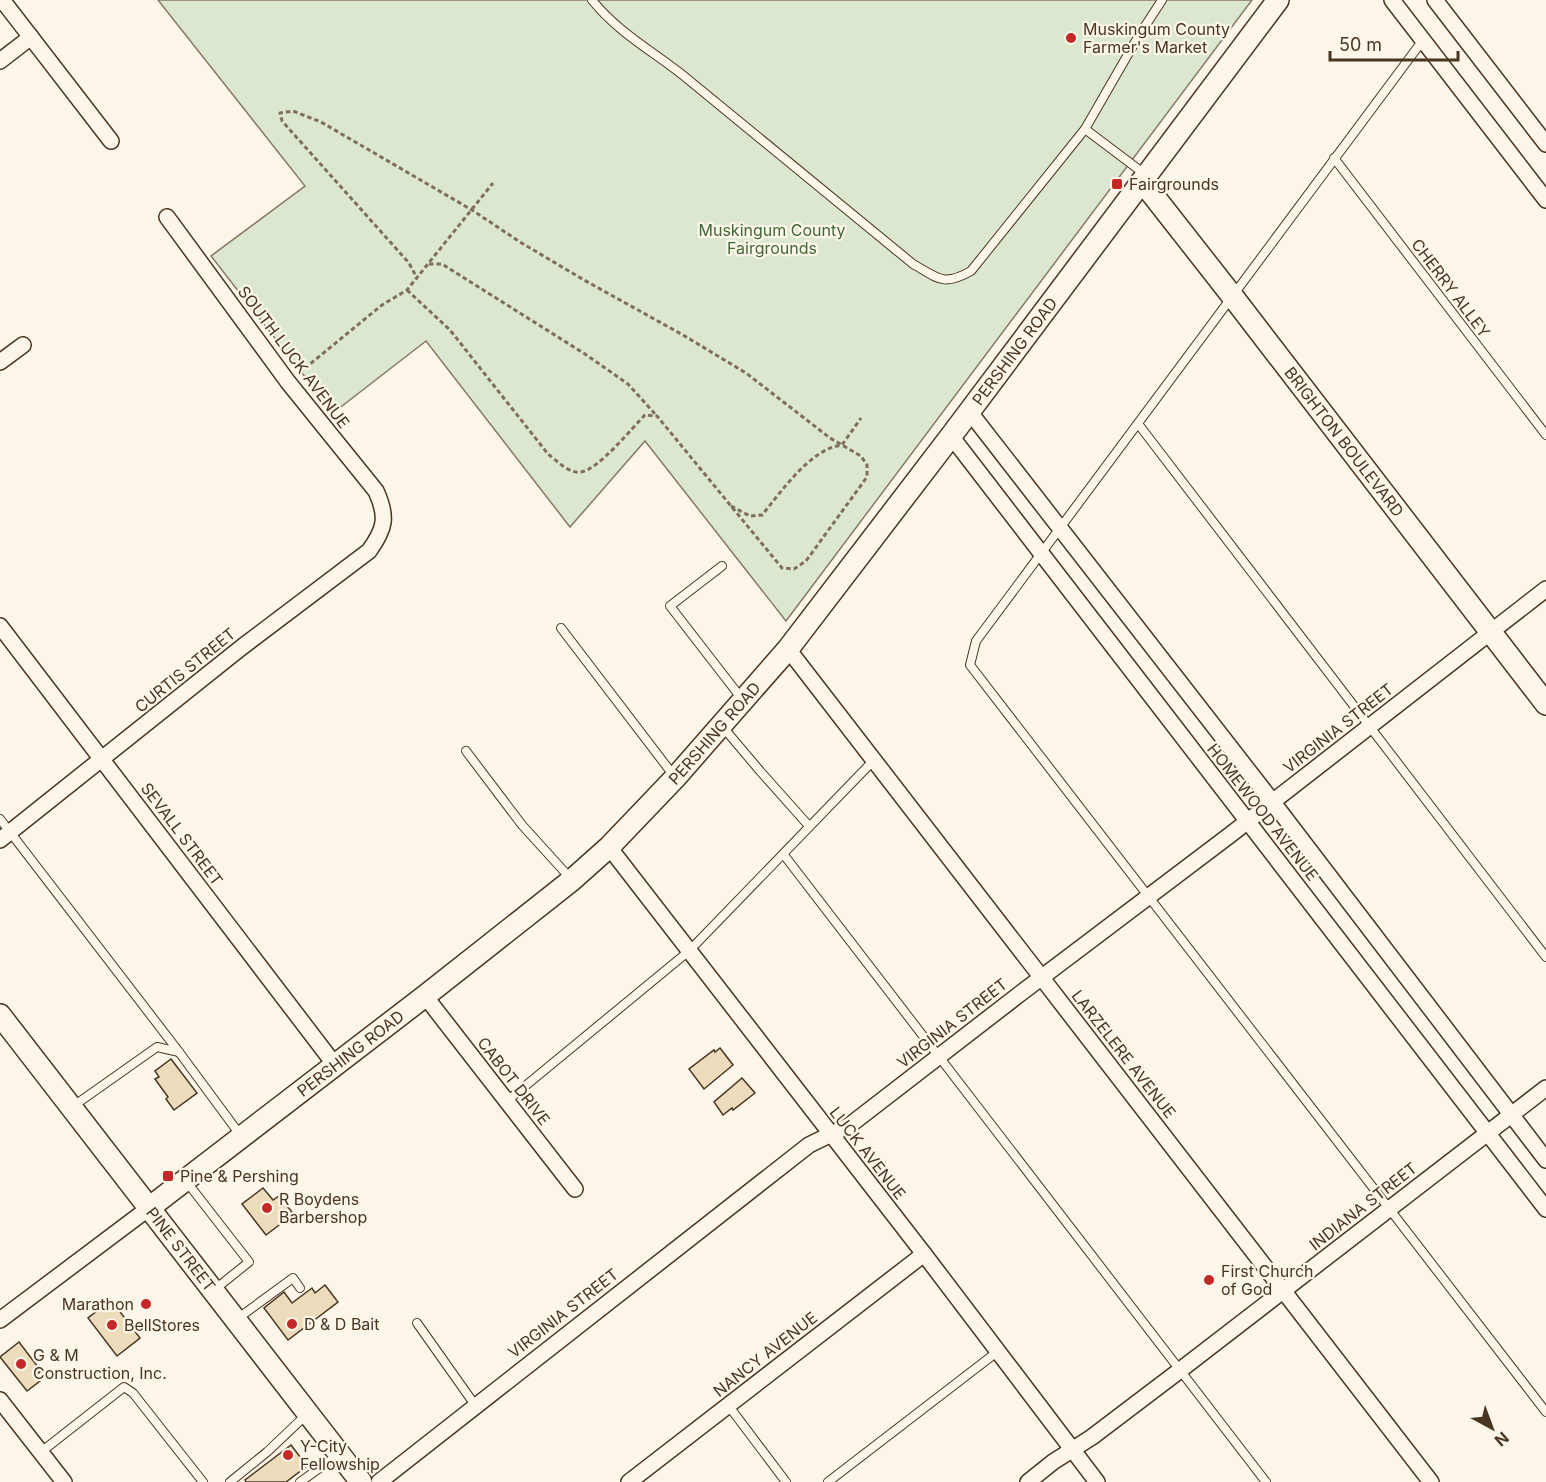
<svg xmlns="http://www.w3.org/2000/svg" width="1546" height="1482" viewBox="0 0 1546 1482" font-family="Inter,sans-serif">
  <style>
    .green { fill: #dce7d0; stroke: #887966; stroke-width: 1.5 }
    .building { fill: #ecdcbc; stroke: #4a3520; stroke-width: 1.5 }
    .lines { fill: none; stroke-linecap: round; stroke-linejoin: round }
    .lane-casing { stroke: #4a3520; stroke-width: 10 }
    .street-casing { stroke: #4a3520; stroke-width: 18 }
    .secondary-casing { stroke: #4a3520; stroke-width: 24 }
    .path { stroke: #7f6f5c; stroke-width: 3; stroke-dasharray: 4.5 3; stroke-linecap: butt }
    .lane { stroke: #fbf6e9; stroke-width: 8 }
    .street { stroke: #fbf6e9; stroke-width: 15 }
    .secondary { stroke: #fbf6e9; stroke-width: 21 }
    .poi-dot { fill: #c62828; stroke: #fbf6e9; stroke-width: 2 }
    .labels { text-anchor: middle; stroke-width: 4.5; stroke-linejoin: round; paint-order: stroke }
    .poi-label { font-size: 16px; fill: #4a3520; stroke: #fbf6e9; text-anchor: start }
    .park-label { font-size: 16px; fill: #436837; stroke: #fbf6e9 }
    .street-label { font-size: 16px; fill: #4a3520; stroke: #fbf6e9 }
  </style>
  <rect width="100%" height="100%" fill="#fbf6e9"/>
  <!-- green -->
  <polygon class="green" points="158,0 1252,0 786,621 645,441 570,527 426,341 333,413 211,256 305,186"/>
  <!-- building -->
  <g class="building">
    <polygon points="720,1048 733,1065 704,1089 689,1069 714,1050 715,1052"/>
    <polygon points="171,1059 197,1093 174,1110 166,1099 168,1097 155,1079 159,1077 155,1071"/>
    <polygon points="742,1078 755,1093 733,1110 732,1108 723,1115 714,1102"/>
    <polygon points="263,1188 273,1200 279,1196 292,1212 285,1217 287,1219 266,1235 242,1204"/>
    <polygon points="325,1285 338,1302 288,1340 264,1308 284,1292 292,1303 312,1288 315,1293"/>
    <polygon points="111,1300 140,1338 117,1356 88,1318"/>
    <polygon points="19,1342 41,1371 36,1375 40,1381 27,1391 0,1357"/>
    <polygon points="291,1445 307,1466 286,1482 246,1482 245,1480"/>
  </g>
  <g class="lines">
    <!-- lane casing -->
    <g class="lane-casing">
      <g id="lane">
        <path d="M592,0C619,34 658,54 690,81C764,142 838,203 913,264C938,278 943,287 971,271L1085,129L1138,37L1162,0"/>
        <polyline points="1423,40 976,641 970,665 1546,1412"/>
        <polyline points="1085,129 1146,175"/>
        <polyline points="1334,158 1546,435"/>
        <polyline points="1139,425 1546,957"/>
        <polyline points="722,566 670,606 742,699"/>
        <polyline points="561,628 674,776"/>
        <polyline points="722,726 760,771 809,826"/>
        <polyline points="466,751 522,825 571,879"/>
        <polyline points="0,819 179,1052 241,1136"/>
        <polyline points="784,855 1266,1482"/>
        <polyline points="507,1101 689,951 874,760"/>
        <polyline points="72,1107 157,1047 179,1052"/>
        <polyline points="186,1181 249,1262 214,1290"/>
        <polyline points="237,1319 293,1278 300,1288"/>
        <polyline points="417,1323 475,1405"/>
        <polyline points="728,1405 786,1482"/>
        <polyline points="41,1452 124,1387 133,1393 203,1482"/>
        <polyline points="230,1482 267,1452 307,1414"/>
        <polyline points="300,1482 338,1455"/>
        <polyline points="828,1482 997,1352"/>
      </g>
    </g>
    <!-- street casing -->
    <g class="street-casing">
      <g id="street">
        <polyline points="1392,0 1546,200"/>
        <polyline points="1435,0 1546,144"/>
        <polyline points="3,1 111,141"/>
        <polyline points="0,61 31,37"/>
        <polyline points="0,362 23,345"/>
        <polyline points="969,411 1272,801 1546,1160"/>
        <polyline points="951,436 1546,1209"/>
        <polyline points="0,626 335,1065"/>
        <polyline points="788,649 1431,1482"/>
        <path d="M0,840L242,647L369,551C385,529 388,517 376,491L288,382L167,217"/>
        <polyline points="609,847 924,1254 1097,1482"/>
        <polyline points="425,996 575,1189"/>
        <polyline points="0,1320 149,1208"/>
        <polyline points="0,1400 64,1482"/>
        <polyline points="379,1482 809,1145 850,1125 1021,993 1230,835 1546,589"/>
        <polyline points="629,1482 924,1254"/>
        <polyline points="1028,1482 1053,1462 1092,1437 1179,1371 1546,1088"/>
      </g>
    </g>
    <!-- secondary casing -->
    <g class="secondary-casing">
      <g id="secondary">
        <path id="s1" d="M1142,181L1233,297L1546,704"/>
        <path id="s2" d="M0,1015L361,1482"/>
        <path id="s3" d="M149,1208L425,996L572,880L609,847L675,778L788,649L951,436L1278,0"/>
      </g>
    </g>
    <!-- path -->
    <g class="path">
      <polyline points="429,264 442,264 585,354 628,384 656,415"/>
      <path d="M407,290L450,330L548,454C556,460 569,474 581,472C598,470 632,428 645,415L657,416L782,568L794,569L806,561L867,477V465L861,456L830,438L746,373L683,335L584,280L520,242L472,210L321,122L293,111L280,113L282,121L409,263L417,278"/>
      <polyline points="299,373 382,305 407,290 493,183"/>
      <path d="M731,506L750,516L762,515C782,491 810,449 842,445L861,418"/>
    </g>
    <!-- lane -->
    <use href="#lane" class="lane"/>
    <!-- street -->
    <use href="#street" class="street"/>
    <!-- secondary -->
    <use href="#secondary" class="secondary"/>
  </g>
  <!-- markers -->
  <g class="poi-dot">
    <circle cx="1071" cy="38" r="6"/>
    <rect x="1111" y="178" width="12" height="12" rx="3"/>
    <rect x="162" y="1170" width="12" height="12" rx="3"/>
    <circle cx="267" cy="1208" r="6"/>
    <circle cx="1209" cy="1280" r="6"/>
    <circle cx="146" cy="1304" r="6"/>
    <circle cx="292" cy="1324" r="6"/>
    <circle cx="112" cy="1325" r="6"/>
    <circle cx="21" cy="1364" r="6"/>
    <circle cx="288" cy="1455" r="6"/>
  </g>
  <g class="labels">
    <!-- poi labels -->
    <g class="poi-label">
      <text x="1083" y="35">Muskingum County<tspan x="1083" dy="18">Farmer's Market</tspan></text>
      <text x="1129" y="190">Fairgrounds</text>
      <text x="180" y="1182">Pine &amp; Pershing</text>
      <text x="279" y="1205">R Boydens<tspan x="279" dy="18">Barbershop</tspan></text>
      <text x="1221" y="1277">First Church<tspan x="1221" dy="18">of God</tspan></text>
      <text x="134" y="1310" text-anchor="end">Marathon</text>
      <text x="304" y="1330">D &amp; D Bait</text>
      <text x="124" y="1331">BellStores</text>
      <text x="33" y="1361">G &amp; M<tspan x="33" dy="18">Construction, Inc.</tspan></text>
      <text x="300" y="1452">Y-City<tspan x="300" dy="18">Fellowship</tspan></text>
    </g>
    <!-- park labels -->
    <g class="park-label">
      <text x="772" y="236">Muskingum County<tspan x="772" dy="18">Fairgrounds</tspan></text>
    </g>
    <!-- street labels -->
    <g class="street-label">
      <text transform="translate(1451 288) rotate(53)" y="6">CHERRY ALLEY</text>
      <text dy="6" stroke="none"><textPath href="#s3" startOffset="1226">PERSHING ROAD</textPath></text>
      <text transform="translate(294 357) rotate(53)" y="6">SOUTH LUCK AVENUE</text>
      <text dy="6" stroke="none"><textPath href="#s1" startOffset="330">BRIGHTON BOULEVARD</textPath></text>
      <text transform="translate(185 670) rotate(-39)" y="6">CURTIS STREET</text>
      <text transform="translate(1338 728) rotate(-38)" y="6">VIRGINIA STREET</text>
      <text dy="6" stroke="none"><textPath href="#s3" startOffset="740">PERSHING ROAD</textPath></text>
      <text transform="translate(1263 812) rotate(52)" y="6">HOMEWOOD AVENUE</text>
      <text transform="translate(182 834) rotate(53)" y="6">SEVALL STREET</text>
      <text transform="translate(952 1023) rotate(-38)" y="6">VIRGINIA STREET</text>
      <text dy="6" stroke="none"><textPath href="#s3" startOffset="254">PERSHING ROAD</textPath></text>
      <text transform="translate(1124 1054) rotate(52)" y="6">LARZELERE AVENUE</text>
      <text transform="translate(514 1081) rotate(52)" y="6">CABOT DRIVE</text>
      <text transform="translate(868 1153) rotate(52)" y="6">LUCK AVENUE</text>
      <text transform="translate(1363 1206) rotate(-38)" y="6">INDIANA STREET</text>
      <text dy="6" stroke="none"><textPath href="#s2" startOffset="296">PINE STREET</textPath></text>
      <text transform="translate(563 1313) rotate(-38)" y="6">VIRGINIA STREET</text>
      <text transform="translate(765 1354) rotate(-38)" y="6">NANCY AVENUE</text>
    </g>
  </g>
  <!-- north arrow -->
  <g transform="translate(1492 1428) rotate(139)" stroke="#fbf6e9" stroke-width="4.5" paint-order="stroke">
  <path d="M0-4.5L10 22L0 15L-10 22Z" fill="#4a3520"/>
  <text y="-9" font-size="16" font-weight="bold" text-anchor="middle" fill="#4a3520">N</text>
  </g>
  <!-- scale -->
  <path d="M1330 51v9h128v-9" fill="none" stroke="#4a3520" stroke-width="3"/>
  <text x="1339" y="51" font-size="18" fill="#4a3520" stroke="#fbf6e9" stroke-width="4.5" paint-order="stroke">50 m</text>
</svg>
